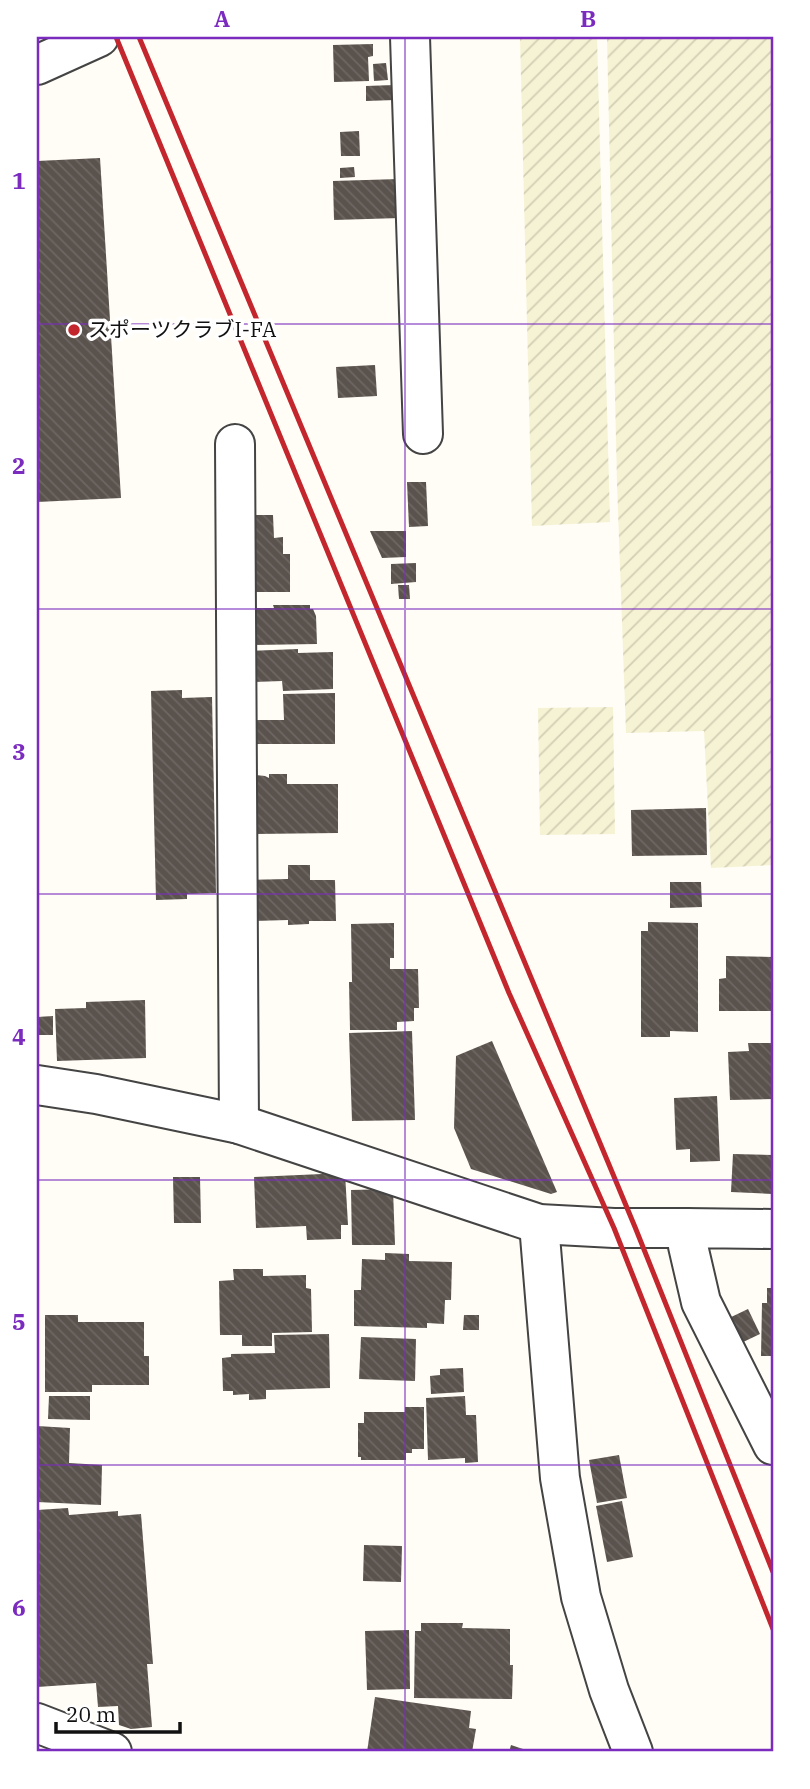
<svg xmlns="http://www.w3.org/2000/svg" width="810" height="1789" viewBox="0 0 810 1789" font-family="'IBM Plex Serif','Noto Sans JP',serif">
  <style>
    .farmland { fill: url(#farmland-furrows) }
    .building { fill: url(#building-back-hatch) }
    .lines { fill: none; stroke-linecap: round; stroke-linejoin: round }
    .minor-casing { stroke: #444; stroke-width: 42 }
    .minor { stroke: #fff; stroke-width: 38 }
    .rail { stroke: #c4262e; stroke-width: 5 }
    .grid { fill: none; stroke: #7b2cbf; stroke-width: 2; stroke-opacity: 0.55 }
    .poi-dot { fill: #c4262e; stroke: #fff; stroke-width: 2.5 }
    .labels { text-anchor: middle; stroke-width: 7; stroke-linejoin: round; paint-order: stroke }
    .poi-label { font-size: 21px; fill: #111; stroke: #fff; text-anchor: start }
    .neatline { fill: none; stroke: #7b2cbf; stroke-width: 2.5 }
    .grid-label { font-size: 23px; text-anchor: middle; font-weight: bold; fill: #7b2cbf }
  </style>
  <defs>
    <pattern id="farmland-furrows" width="10" height="10" patternUnits="userSpaceOnUse" patternTransform="scale(1.75)"><rect width="10" height="10" fill="#f6f3d4"/><path d="M-1 1l2-2M0 10L10 0M9 11l2-2" fill="none" stroke="#d2cfb5"/></pattern>
    <pattern id="building-back-hatch" width="6" height="6" patternUnits="userSpaceOnUse" patternTransform="scale(1.75)"><rect width="6" height="6" fill="#5a524d"/><path d="M-1 5l2 2M0 0l6 6M5-1l2 2" fill="none" stroke="#6d6662"/></pattern>
  </defs>
  <rect width="100%" height="100%" fill="#fffdf5"/>
  <!-- farmland -->
  <g class="farmland">
    <polygon points="520,37 597,37 610,522 532,526"/>
    <polygon points="607,37 773,37 773,865 711,868 704,731 626,733 617,483"/>
    <polygon points="613,707 615,834 540,835 538,708"/>
  </g>
  <!-- building -->
  <g class="building">
    <polygon points="373,44 373,56 368,57 369,81 334,82 333,45"/>
    <polygon points="386,63 388,80 374,81 373,64"/>
    <polygon points="394,85 395,100 366,101 366,86"/>
    <polygon points="359,131 360,156 341,156 340,132"/>
    <polygon points="100,158 121,498 37,502 37,161"/>
    <polygon points="354,167 355,177 340,178 340,168"/>
    <polygon points="399,179 400,218 334,220 333,181"/>
    <polygon points="375,365 377,396 338,398 336,367"/>
    <polygon points="407,482 426,482 428,526 409,527"/>
    <polygon points="244,515 273,515 274,538 283,537 283,554 290,554 290,592 245,592"/>
    <polygon points="370,531 406,531 406,557 382,558"/>
    <polygon points="416,563 416,582 391,584 391,564"/>
    <polygon points="398,585 409,585 410,599 399,599"/>
    <polygon points="273,605 310,605 310,609 313,609 316,616 317,644 251,645 250,608 274,608"/>
    <polygon points="298,649 298,653 333,652 333,689 283,691 282,681 250,682 249,651"/>
    <polygon points="182,690 182,698 212,697 216,893 187,894 187,899 156,900 151,691"/>
    <polygon points="335,693 335,744 250,744 250,724 257,724 257,720 284,720 283,694"/>
    <polygon points="269,774 287,774 287,784 338,784 338,833 248,834 256,775 265,776 269,778"/>
    <polygon points="706,808 707,855 632,856 631,810"/>
    <polygon points="288,865 310,865 310,880 335,880 336,921 309,921 309,924 288,925 288,920 250,921 249,880 288,879"/>
    <polygon points="670,882 701,882 702,907 670,908"/>
    <polygon points="648,922 698,923 698,1032 670,1031 670,1037 641,1037 641,931 648,931"/>
    <polygon points="394,923 394,958 390,958 390,969 418,969 419,1008 414,1008 414,1021 397,1022 397,1030 350,1030 349,982 352,982 351,924"/>
    <polygon points="726,956 773,957 773,1011 719,1011 719,979 726,978"/>
    <polygon points="145,1000 146,1058 57,1061 55,1009 86,1008 86,1002"/>
    <polygon points="53,1016 53,1035 37,1035 37,1017"/>
    <polygon points="412,1031 415,1120 352,1121 349,1033"/>
    <polygon points="492,1041 557,1192 551,1194 471,1169 454,1128 456,1056"/>
    <polygon points="748,1043 773,1043 773,1099 730,1100 728,1052 749,1051"/>
    <polygon points="717,1096 720,1161 690,1162 690,1149 676,1150 674,1098"/>
    <polygon points="733,1154 773,1155 773,1194 731,1192"/>
    <polygon points="345,1173 348,1225 341,1225 341,1239 307,1240 306,1226 256,1228 254,1177"/>
    <polygon points="173,1177 200,1177 201,1223 174,1223"/>
    <polygon points="393,1189 395,1245 352,1245 351,1190"/>
    <polygon points="385,1253 409,1254 409,1261 452,1262 451,1300 445,1300 444,1324 427,1323 427,1328 354,1326 354,1290 361,1290 362,1259 385,1260"/>
    <polygon points="233,1269 263,1269 263,1276 306,1275 306,1288 311,1289 312,1332 272,1333 272,1346 242,1346 242,1335 220,1335 219,1281 234,1280"/>
    <polygon points="767,1288 773,1288 773,1356 761,1356 762,1303 767,1303"/>
    <polygon points="748,1309 760,1334 739,1344 727,1319"/>
    <polygon points="45,1315 78,1315 78,1322 144,1322 144,1356 149,1356 149,1385 92,1385 92,1392 45,1392"/>
    <polygon points="464,1315 479,1315 479,1330 463,1330"/>
    <polygon points="329,1334 330,1388 266,1390 266,1399 249,1400 249,1394 233,1395 233,1391 223,1391 222,1358 231,1357 231,1354 275,1353 274,1335"/>
    <polygon points="361,1337 416,1339 415,1381 359,1379"/>
    <polygon points="463,1368 464,1392 431,1394 430,1376 440,1375 440,1369"/>
    <polygon points="49,1396 90,1396 90,1420 48,1419"/>
    <polygon points="465,1396 466,1415 476,1415 478,1462 465,1463 465,1458 428,1460 426,1398"/>
    <polygon points="405,1407 424,1407 424,1449 412,1449 412,1453 406,1453 406,1460 361,1460 361,1457 358,1457 358,1423 364,1423 364,1412 405,1412"/>
    <polygon points="37,1426 70,1428 69,1463 102,1465 101,1505 37,1502"/>
    <polygon points="619,1455 627,1498 597,1503 589,1460"/>
    <polygon points="622,1501 633,1557 607,1562 596,1506"/>
    <polygon points="68,1508 69,1515 118,1511 118,1516 141,1514 153,1664 147,1664 152,1727 131,1729 119,1725 118,1706 98,1707 96,1683 37,1687 37,1510"/>
    <polygon points="364,1545 402,1546 401,1582 363,1581"/>
    <polygon points="421,1623 463,1623 462,1628 510,1629 510,1665 513,1665 512,1699 414,1698 415,1631 421,1631"/>
    <polygon points="409,1630 410,1689 367,1690 365,1631"/>
    <polygon points="375,1697 471,1711 469,1728 476,1729 472,1752 367,1752"/>
    <polygon points="511,1745 532,1752 509,1752"/>
  </g>
  <g class="lines">
    <!-- minor casing -->
    <g class="minor-casing">
      <g id="minor">
        <polyline points="410,37 423,434"/>
        <polyline points="37,65 99,37"/>
        <polyline points="235,444 239,1124"/>
        <polyline points="37,1085 96,1094 239,1124 539,1224 614,1228 686,1228"/>
        <polyline points="539,1224 560,1478 581,1597 609,1690 633,1752"/>
        <polyline points="773,1229 686,1228 688,1246 701,1302 773,1445"/>
        <polyline points="37,1723 112,1752"/>
      </g>
    </g>
    <!-- minor -->
    <use href="#minor" class="minor"/>
    <!-- rail -->
    <g class="rail">
      <polyline points="116,37 509,993 614,1228 773,1629"/>
      <polyline points="139,37 635,1227 773,1572"/>
    </g>
  </g>
  <!-- grid -->
  <path class="grid" d="M405,37V1752M37,324H773M37,609H773M37,894H773M37,1180H773M37,1465H773"/>
  <!-- markers -->
  <circle class="poi-dot" cx="74" cy="330" r="7"/>
  <g class="labels">
    <!-- poi labels -->
    <g class="poi-label">
      <text x="88" y="337">スポーツクラブI-FA</text>
    </g>
  </g>
  <!-- border -->
  <rect width="810" height="1789" fill="none" stroke="#ffffff" stroke-width="77"/>
  <!-- scale -->
  <path d="M56 1722v10h124v-10" fill="none" stroke="#111111" stroke-width="3.5"/>
  <text x="66" y="1722" font-size="21" fill="#111111" stroke="#ffffff" stroke-width="5" paint-order="stroke">20 m</text>
  <rect x="38" y="38" width="734" height="1712" class="neatline"/>
  <g class="grid-label">
    <text x="222" y="27">A</text>
    <text x="588" y="27">B</text>
    <text x="19" y="189">1</text>
    <text x="19" y="474">2</text>
    <text x="19" y="760">3</text>
    <text x="19" y="1045">4</text>
    <text x="19" y="1330">5</text>
    <text x="19" y="1616">6</text>
  </g>
</svg>
